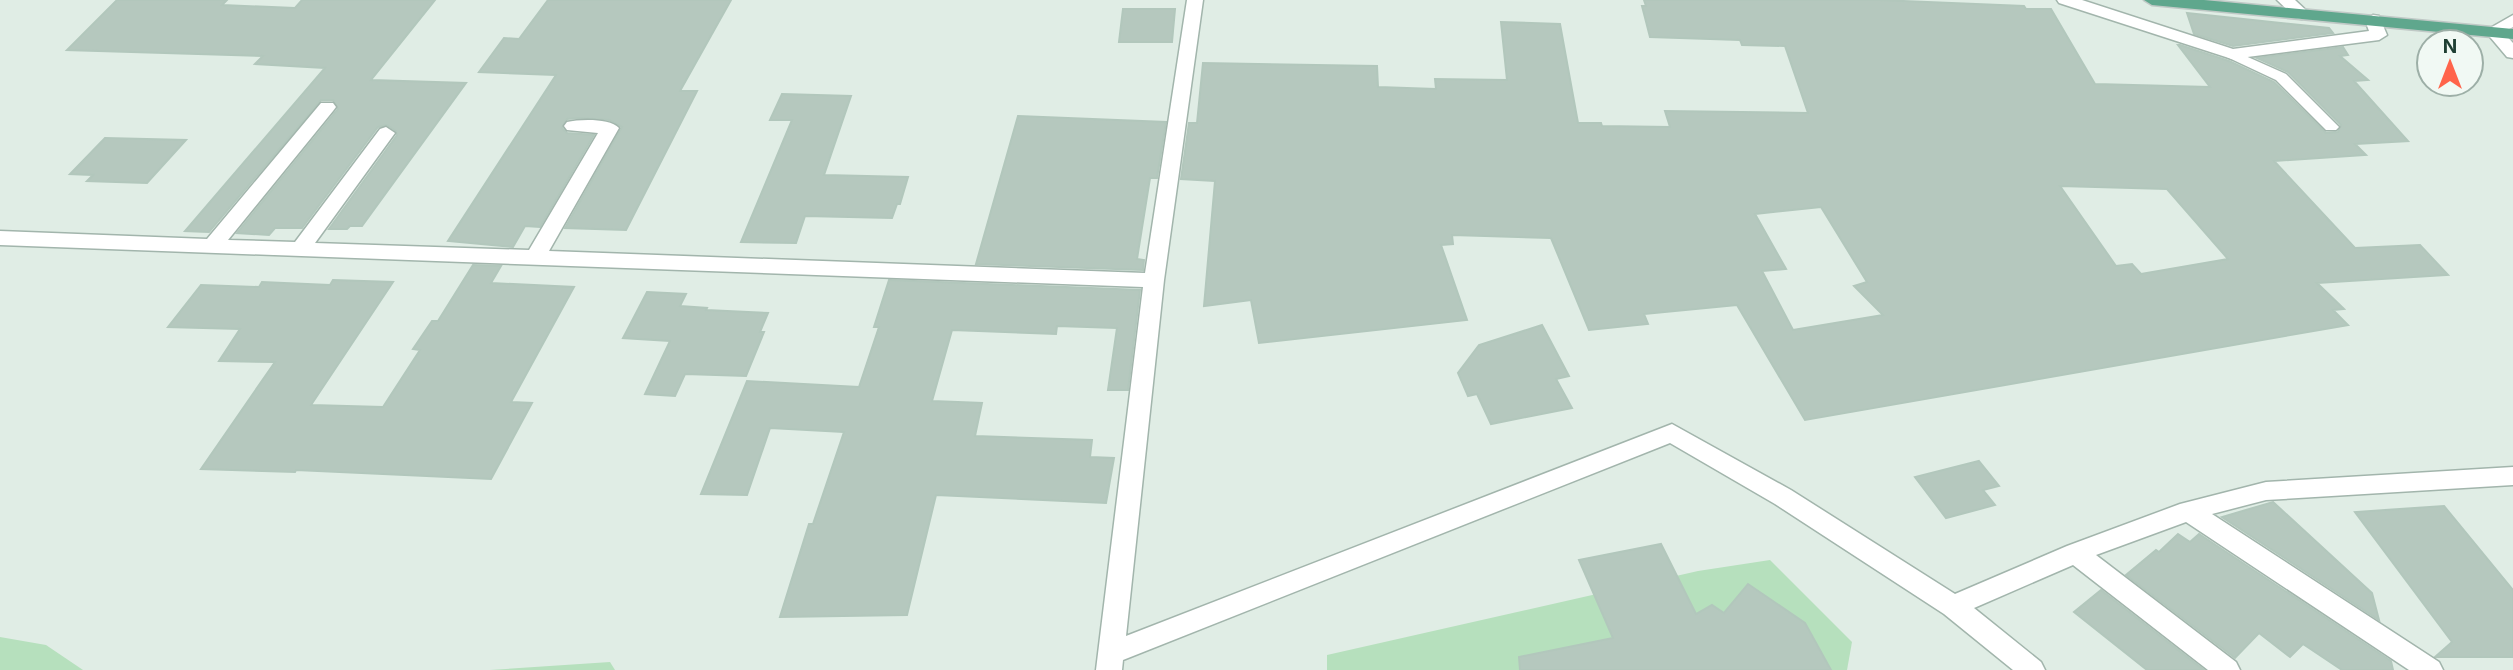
<svg xmlns="http://www.w3.org/2000/svg" width="2513" height="670" viewBox="0 0 2513 670" font-family="Inter,sans-serif">
  <style>
    .green { fill: #b6e0bd }
    .building { fill: #b5c8be; stroke: #b2c7bc; stroke-width: 2; fill-rule: evenodd }
    .lines { fill: none; stroke-linecap: round; stroke-linejoin: round }
    .service-casing { stroke: #a2b5ac; stroke-width: 3 }
    .minor-casing { stroke: #a2b5ac; stroke-width: 3 }
    .primary-casing { stroke: #c0c9c6; stroke-width: 3 }
    .service { fill: #fff; fill-rule: evenodd }
    .minor { fill: #fff; fill-rule: evenodd }
    .primary { fill: #5fa78d; fill-rule: evenodd }
  </style>
  <rect width="100%" height="100%" fill="#e0ede5"/>
  <!-- green -->
  <g class="green">
    <polygon points="1770,560 1852,642 1847,670 1327,670 1327,655 1698,571"/>
    <polygon points="0,637 46,645 83,670 0,670"/>
    <polygon points="610,662 615,670 490,670"/>
  </g>
  <!-- building -->
  <g class="building">
    <polygon points="117,0 227,0 222,5 295,8 302,0 435,0 371,80 466,83 362,226 350,226 347,229 329,229 397,135 396,131 387,125 378,127 302,228 275,228 269,235 237,233 338,109 333,100 321,100 209,232 185,231 325,68 255,64 263,56 67,50"/>
    <polygon points="548,0 731,0 680,91 697,91 626,230 565,228 622,127 609,120 579,118 567,119 562,128 567,133 594,135 540,227 525,226 513,247 448,241 556,75 479,72 504,38 519,39"/>
    <path d="M1644,0H1879L2024,6L2026,9H2051L2095,84L2210,87L2178,45H2180L2229,61L2274,82L2326,133L2338,132L2341,125L2288,72L2257,58L2343,47L2348,55L2340,56L2368,80L2354,81L2408,141L2355,144L2366,155L2274,161L2355,248L2420,245L2448,275L2317,283L2344,309L2333,310L2348,325L1805,420L1737,305L1644,314L1648,324L1589,330L1551,238L1452,235L1453,244L1441,245L1467,320L1259,343L1251,300L1204,306L1215,181L1181,179L1189,123H1197L1203,63L1377,66L1378,87L1436,89L1435,79L1507,80L1501,22L1560,24L1578,123H1601L1602,126L1670,127L1665,111L1808,113L1785,46L1742,45L1740,40L1650,37L1642,6H1646ZM2060,186L2167,189L2228,259L2141,274L2132,264L2116,266ZM1821,207L1867,282L1854,286L1883,315L1793,330L1762,271L1786,269L1755,214Z"/>
    <polygon points="1123,9 1175,9 1172,42 1119,42"/>
    <polygon points="2187,13 2329,28 2333,33 2233,46 2194,34"/>
    <polygon points="782,94 851,96 824,175 908,177 900,204 897,204 892,218 805,216 796,243 741,242 792,120 770,120"/>
    <polygon points="1018,116 1166,122 1157,178 1150,178 1137,259 1144,260 1143,270 976,264"/>
    <polygon points="105,138 186,140 147,183 87,181 93,175 70,174"/>
    <polygon points="473,265 501,266 491,283 574,287 511,402 532,403 491,479 296,470 295,472 201,469 275,362 219,361 240,329 168,327 201,285 259,287 262,282 330,285 333,280 393,282 311,405 383,407 420,350 413,349 432,321 438,321"/>
    <polygon points="889,280 1140,290 1128,390 1108,390 1117,328 1057,326 1056,334 952,330 932,401 982,403 975,436 1092,440 1090,457 1114,458 1106,503 936,495 907,615 780,617 809,524 813,524 844,432 770,428 747,495 701,494 747,381 859,387 879,327 874,327"/>
    <polygon points="647,292 686,294 680,306 707,308 706,310 768,313 760,332 764,332 746,376 685,374 675,396 645,394 670,341 623,338"/>
    <polygon points="1542,325 1569,376 1556,379 1572,408 1491,424 1477,394 1468,396 1458,373 1479,345"/>
    <polygon points="1979,461 1999,486 1983,490 1995,505 1946,518 1915,477"/>
    <polygon points="2273,502 2372,593 2379,620 2222,517"/>
    <polygon points="2444,506 2513,590 2513,657 2435,657 2452,642 2355,512"/>
    <polygon points="2178,534 2190,542 2199,534 2391,661 2393,670 2342,670 2303,644 2290,657 2259,633 2235,658 2126,575 2156,550 2159,552"/>
    <polygon points="1661,544 1696,614 1712,605 1724,613 1748,584 1805,623 1831,670 1520,670 1519,657 1613,638 1579,560"/>
    <polygon points="2101,590 2204,670 2147,670 2074,612"/>
  </g>
  <g class="lines">
    <!-- service casing -->
    <g class="service-casing">
      <polygon id="service" points="2232,50 2286,74 2339,127 2336,130 2326,130 2276,80 2227,57 2225,54"/>
    </g>
    <!-- minor casing -->
    <g class="minor-casing">
      <g id="minor">
        <path d="M1187,0H1203L1164,280L1126,636L1672,424L1791,490L1955,594L2067,546L2180,504L2266,482L2513,467V485L2266,500L2212,514L2439,662L2443,670H2409L2186,522L2096,555L2236,662L2240,670H2208L2073,565L1974,608L2041,662L2045,670H2013L1944,614L1775,504L1670,443L1123,660L1122,670H1096L1143,287L0,245V231L207,239L321,103H333L336,107L333,111L228,240L295,242L380,129L386,127L395,133L315,243L529,250L598,133L567,130L564,126L567,122C580,119 610,118 619,128L549,251L1145,273Z"/>
        <polygon points="2057,0 2082,0 2233,49 2369,31 2365,20 2373,15 2379,16 2387,35 2379,40 2232,59 2059,3"/>
        <polygon points="2277,0 2295,0 2310,14 2302,19 2296,18"/>
        <polygon points="2513,15 2513,27 2503,32 2513,43 2513,58 2507,57 2485,31"/>
      </g>
    </g>
    <!-- primary casing -->
    <g class="primary-casing">
      <polygon id="primary" points="2144,0 2204,0 2513,29 2513,39 2152,5"/>
    </g>
    <!-- service -->
    <use href="#service" class="service"/>
    <!-- minor -->
    <use href="#minor" class="minor"/>
    <!-- primary -->
    <use href="#primary" class="primary"/>
  </g>
  <!-- north arrow -->
  <g transform="translate(2450 63)"><circle r="33" fill="#f1f9f4" stroke="#9dafa7" stroke-width="2"/>
  <path d="M0-5L12 26L0 18L-12 26Z" fill="#ff644b"/>
  <text y="-10" font-size="19" font-weight="bold" text-anchor="middle" fill="#1f3f33">N</text>
  </g>
</svg>
